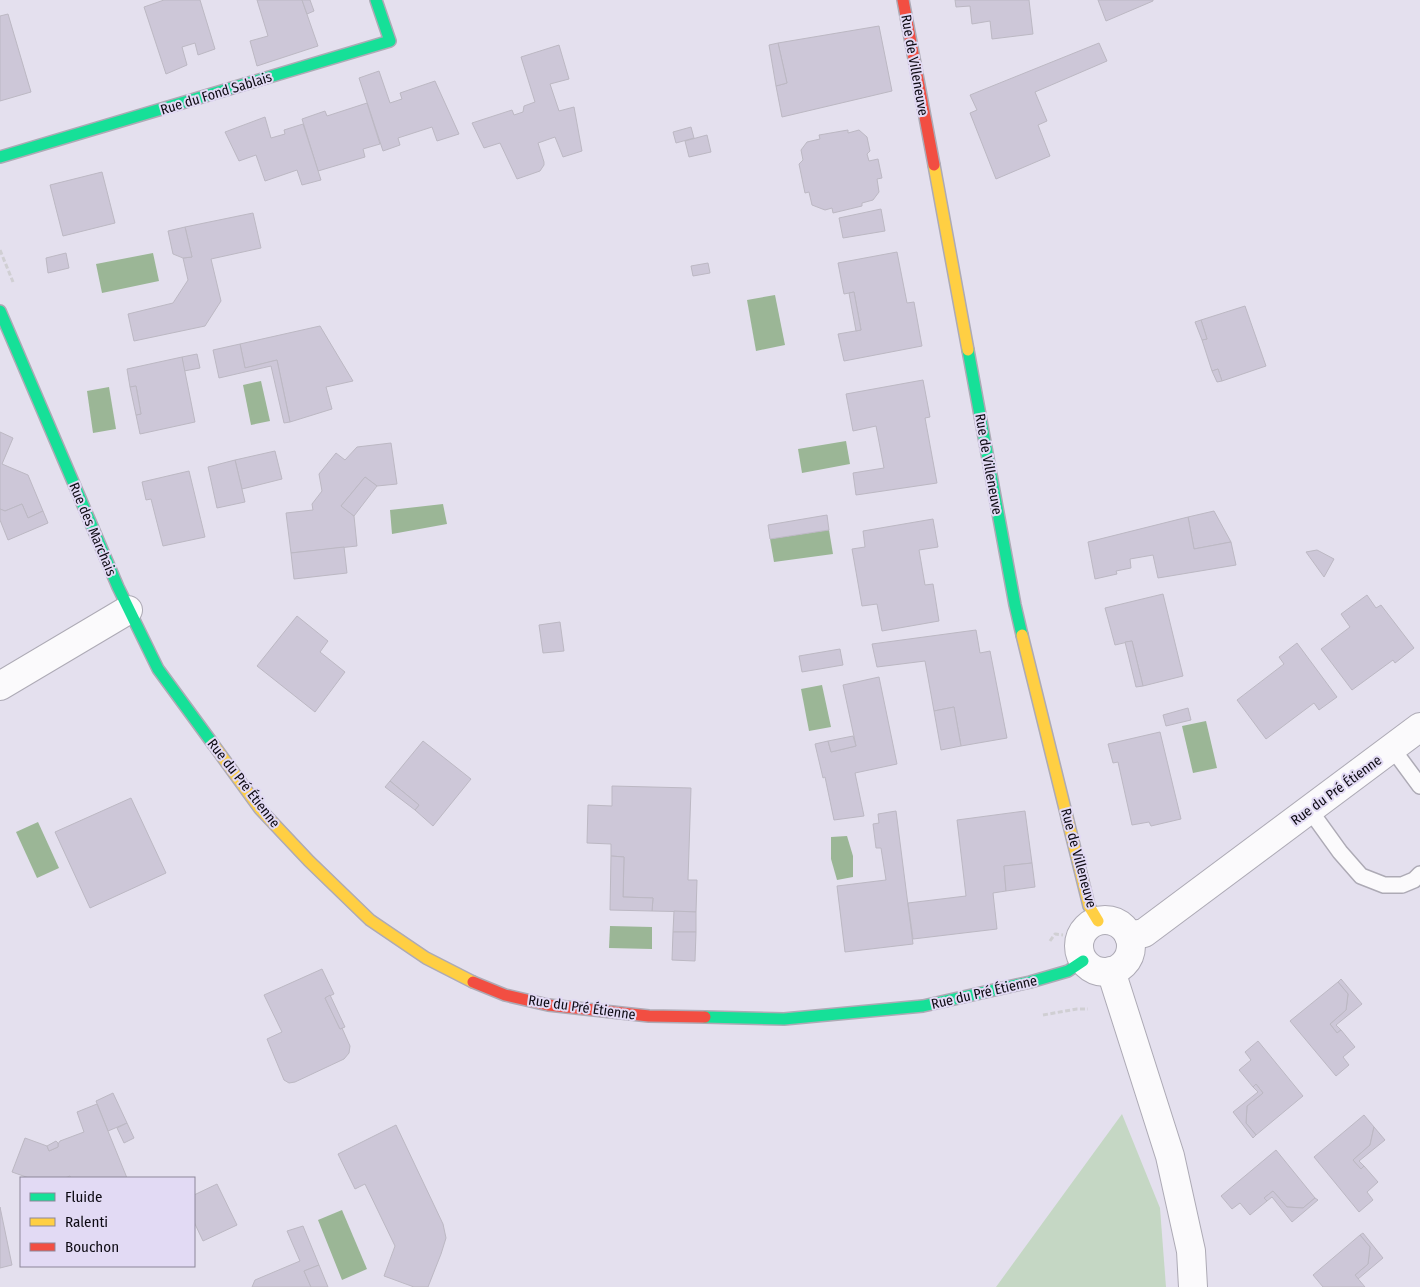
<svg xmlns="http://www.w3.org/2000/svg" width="1420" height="1287" viewBox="0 0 1420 1287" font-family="'Fira Sans Condensed',sans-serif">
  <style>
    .green { fill: #c5d7c4 }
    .water { fill: #9bb696 }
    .building { fill: #cdc7d8; stroke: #bcb8c3 }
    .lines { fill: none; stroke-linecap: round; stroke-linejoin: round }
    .lane-casing { stroke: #adaab5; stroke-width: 18 }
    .street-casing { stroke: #adaab5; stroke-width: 30 }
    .fast-casing { stroke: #adaab5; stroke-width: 14 }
    .slow-casing { stroke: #adaab5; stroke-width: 14 }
    .jam-casing { stroke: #adaab5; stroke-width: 14 }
    .path { stroke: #d0cfd3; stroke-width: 3; stroke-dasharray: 5 2.5; stroke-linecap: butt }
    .lane { stroke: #fbfafc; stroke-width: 15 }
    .street { stroke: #fbfafc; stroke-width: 28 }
    .fast { stroke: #16e098; stroke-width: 11 }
    .slow { stroke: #ffcf43; stroke-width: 11 }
    .jam { stroke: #f24e42; stroke-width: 11 }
    .labels { text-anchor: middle; stroke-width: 4; stroke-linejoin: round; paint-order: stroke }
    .street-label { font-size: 14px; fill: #0d0a13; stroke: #e2daf4 }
  </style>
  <rect width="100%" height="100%" fill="#e4e0ee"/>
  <!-- green -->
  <polygon class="green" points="1122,1114 1160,1208 1166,1287 996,1287"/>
  <!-- water -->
  <g class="water">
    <polygon points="153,253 159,281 102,293 96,264"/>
    <polygon points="775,295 785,345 756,351 747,300"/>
    <polygon points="261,381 270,421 251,425 243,385"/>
    <polygon points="109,387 116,429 93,433 87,391"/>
    <polygon points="846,441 850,464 802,473 798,449"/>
    <polygon points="443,504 447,524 392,534 390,510"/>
    <polygon points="829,530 833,554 774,562 770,539"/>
    <polygon points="822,685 831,727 809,731 801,689"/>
    <polygon points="1206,721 1217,768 1193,773 1182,726"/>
    <polygon points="38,822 59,868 37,878 16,832"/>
    <polygon points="847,836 853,856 853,877 837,880 831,859 831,837"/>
    <polygon points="610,926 652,927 652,949 609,948"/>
    <polygon points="342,1210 367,1269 342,1280 318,1220"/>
  </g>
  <!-- building -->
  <g class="building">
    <polygon points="164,0 200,0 215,49 198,55 195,43 182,47 187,65 166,74 144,7"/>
    <polygon points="257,0 302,0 318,46 257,66 250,41 268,36"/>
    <polygon points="302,0 310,0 314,11 307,14"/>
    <polygon points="955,0 1029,0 1033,34 992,39 990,21 972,24 970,6 956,7"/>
    <polygon points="1098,0 1153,0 1153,1 1106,21"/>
    <polygon points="8,14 31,92 0,101 0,16"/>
    <polygon points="879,26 892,91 782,117 776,86 787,83 778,43"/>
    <polygon points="778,43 787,83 776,86 769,45"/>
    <polygon points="1099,43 1107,61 1035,92 1047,121 1038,125 1050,156 996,179 970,113 977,110 970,95"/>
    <polygon points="559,45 569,79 550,84 559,111 574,107 582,151 563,157 555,137 538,143 544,162 544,165 540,171 517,179 500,143 484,148 472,123 512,110 514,115 523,112 524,106 535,102 521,57"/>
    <polygon points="379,71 390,103 402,99 400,93 435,81 459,134 437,141 432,127 398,138 400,145 383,151 359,78"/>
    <polygon points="367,103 380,144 363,149 365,157 318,171 302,119 325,111 327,116"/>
    <polygon points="265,117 271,138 285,134 284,130 303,124 321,180 302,185 297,170 265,181 256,155 239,161 225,132"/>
    <polygon points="691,127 694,138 676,143 673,132"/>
    <polygon points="848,130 848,133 859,130 867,137 870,151 867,154 869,161 878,159 882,178 877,179 879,192 873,200 862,203 862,206 833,213 832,208 825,210 812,205 809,192 805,193 799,164 803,160 801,150 807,142 820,139 819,135"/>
    <polygon points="707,135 711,152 689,157 685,141"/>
    <polygon points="102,172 115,223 63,236 50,185"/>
    <polygon points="881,209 885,231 843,238 839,218"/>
    <polygon points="253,213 261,248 211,259 221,301 205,326 134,341 128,314 173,303 188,280 183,258 192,257 185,227"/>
    <polygon points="185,227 192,257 183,258 173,254 168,231"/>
    <polygon points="897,252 907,303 914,302 922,346 844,361 838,334 861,330 854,292 844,294 838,263"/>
    <polygon points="66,253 69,268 48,273 46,258"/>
    <polygon points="708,263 710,273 693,276 691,266"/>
    <polygon points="854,292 861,330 856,331 849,293"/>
    <polygon points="1245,306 1266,366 1222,381 1218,369 1212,371 1202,340 1207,339 1201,320"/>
    <polygon points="1201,320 1207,339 1202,340 1195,322"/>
    <polygon points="320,326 353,381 326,387 332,409 290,422 277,360 245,368 240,344"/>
    <polygon points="240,344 245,368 277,360 290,422 284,423 271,366 219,378 213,350"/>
    <polygon points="197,354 200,368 184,371 182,357"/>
    <polygon points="182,357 195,422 140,434 136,415 141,414 136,386 130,387 127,369"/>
    <polygon points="1218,369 1222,381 1217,382 1212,371"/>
    <polygon points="923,380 930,417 925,418 937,483 856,495 853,473 884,468 876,426 853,431 846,394"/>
    <polygon points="136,386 141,414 136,415 130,387"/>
    <polygon points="0,432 13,438 2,464 28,475 43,511 28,518 22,504 5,511 0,509"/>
    <polygon points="391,443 397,484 377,486 365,477 341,506 354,516 357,546 291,553 286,513 313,510 312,504 322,491 319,474 336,453 345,460 357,447"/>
    <polygon points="275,451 282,479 242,489 235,460"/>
    <polygon points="235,460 245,502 217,508 208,467"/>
    <polygon points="189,471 205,537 163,546 151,499 146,500 142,482"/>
    <polygon points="365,477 377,486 354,516 341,506"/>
    <polygon points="22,504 28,518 43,511 48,523 8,540 0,520 0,509 5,511"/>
    <polygon points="1214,511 1231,542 1194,549 1188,517"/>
    <polygon points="827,515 829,530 770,539 768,525"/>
    <polygon points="1188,517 1194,549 1231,542 1236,565 1158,578 1153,555 1130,559 1131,568 1116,571 1117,574 1095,579 1088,542"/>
    <polygon points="933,519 938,547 919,550 925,585 933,584 939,621 882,631 877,604 862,606 852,549 865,547 863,531"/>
    <polygon points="344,547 347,573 294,579 291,553"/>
    <polygon points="1317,550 1334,559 1324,577 1306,552"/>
    <polygon points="1163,594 1183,676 1143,686 1132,641 1115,645 1105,608"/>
    <polygon points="1367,595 1376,608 1381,605 1414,648 1395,663 1393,660 1352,690 1321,649 1350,627 1341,614"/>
    <polygon points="297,616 328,641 320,652 345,672 315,712 257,666"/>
    <polygon points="560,622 564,651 543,653 539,625"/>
    <polygon points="976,630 980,653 990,651 1007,738 961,746 954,707 934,711 925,661 877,667 872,644"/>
    <polygon points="1132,641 1143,686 1136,687 1125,642"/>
    <polygon points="1297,643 1337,697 1319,710 1314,703 1266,739 1237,700 1284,664 1279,657"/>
    <polygon points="840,649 843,665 802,672 799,656"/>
    <polygon points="879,677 897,764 855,773 864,816 834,820 825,777 823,778 815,744 828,741 831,752 856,746 843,685"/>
    <polygon points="954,707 961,746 941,750 934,711"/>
    <polygon points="1188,708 1191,720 1166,726 1163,715"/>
    <polygon points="1160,732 1181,819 1151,826 1149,822 1132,825 1118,762 1113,763 1108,744"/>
    <polygon points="853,736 856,746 831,752 828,741"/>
    <polygon points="423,741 471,779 433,826 415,810 419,805 390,781"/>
    <polygon points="390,781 419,805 415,810 385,787"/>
    <polygon points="612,786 691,788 688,880 697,880 696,912 652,911 653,898 623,897 624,857 611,856 611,844 587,843 588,805 612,806"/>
    <polygon points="131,798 166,873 90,908 55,832"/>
    <polygon points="896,811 913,944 845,952 837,886 886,880 881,848 876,848 873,824 879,823 878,814"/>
    <polygon points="1025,811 1032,863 1004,866 1006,891 993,893 997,929 913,939 908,903 966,896 957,820"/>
    <polygon points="611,856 624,857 623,897 653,898 652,911 610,910"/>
    <polygon points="1032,863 1035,887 1006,891 1004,866"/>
    <polygon points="674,911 696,912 696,932 673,932"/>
    <polygon points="673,932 696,932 695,961 672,960"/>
    <polygon points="322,969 334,994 325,998 340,1029 342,1028 350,1046 349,1053 344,1059 295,1082 289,1083 284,1080 267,1039 282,1032 264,995"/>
    <polygon points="1341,979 1362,1004 1336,1025 1341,1030 1337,1033 1330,1024 1346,1010 1348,994 1338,982"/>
    <polygon points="1338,982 1348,994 1346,1010 1330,1024 1337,1033 1341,1030 1355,1047 1343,1057 1349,1065 1336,1076 1290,1021"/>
    <polygon points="330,995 345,1027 340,1029 325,998"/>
    <polygon points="1258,1041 1303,1096 1256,1135 1246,1123 1247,1106 1263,1093 1256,1084 1253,1087 1239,1070 1251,1060 1245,1052"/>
    <polygon points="1256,1084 1263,1093 1247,1106 1246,1123 1256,1135 1253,1138 1233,1112 1258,1092 1253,1087"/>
    <polygon points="113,1093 127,1123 108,1131 96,1101"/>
    <polygon points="97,1104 127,1178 71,1178 70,1176 65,1178 29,1178 12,1172 25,1138 47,1146 49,1151 58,1147 58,1143 58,1144 60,1141 84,1132 77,1112"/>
    <polygon points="1364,1115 1374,1127 1370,1145 1353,1160 1361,1169 1364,1166 1378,1182 1367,1192 1373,1200 1359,1212 1314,1157"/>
    <polygon points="127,1123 134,1138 124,1143 117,1128"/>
    <polygon points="396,1125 443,1224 446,1238 441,1254 428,1287 414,1287 384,1276 395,1246 365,1184 355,1189 338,1154"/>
    <polygon points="1374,1127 1385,1140 1359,1161 1364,1166 1361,1169 1353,1160 1370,1145"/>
    <polygon points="56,1141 58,1143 58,1147 49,1151 47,1146"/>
    <polygon points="1276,1150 1315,1198 1303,1208 1287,1207 1273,1191 1264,1198 1267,1201 1250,1215 1240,1203 1232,1209 1221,1196"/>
    <polygon points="217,1184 237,1225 203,1241 194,1222 194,1195"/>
    <polygon points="1273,1191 1287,1207 1303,1208 1315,1198 1318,1200 1292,1222 1272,1197 1267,1201 1264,1198"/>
    <polygon points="0,1207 12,1265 0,1268"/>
    <polygon points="303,1226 319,1265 304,1271 311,1287 252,1287 255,1280 300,1261 287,1231"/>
    <polygon points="1363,1233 1383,1258 1358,1279 1355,1275 1368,1264 1370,1247 1360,1235"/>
    <polygon points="1360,1235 1370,1247 1368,1264 1355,1275 1365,1287 1323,1287 1313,1275"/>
    <polygon points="319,1265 328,1287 311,1287 304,1271"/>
  </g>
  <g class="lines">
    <!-- lane casing -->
    <g class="lane-casing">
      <g id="lane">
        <polyline points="1392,748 1420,786"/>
        <polyline points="1309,809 1340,852 1361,876 1384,885 1402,885 1414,880 1420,874"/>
      </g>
    </g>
    <!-- street casing -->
    <g class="street-casing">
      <g id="street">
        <polyline points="0,686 128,610"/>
        <circle cx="1105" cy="946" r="26"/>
        <polyline points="1129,936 1144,933 1420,727"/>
        <polyline points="1111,971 1170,1156 1191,1251 1193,1287"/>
      </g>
    </g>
    <!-- fast casing -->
    <g class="fast-casing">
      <g id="fast">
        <polyline points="0,157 390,41 376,0"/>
        <polyline points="0,311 118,587 158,669 213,744"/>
        <polyline points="968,350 1015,605 1022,635"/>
        <polyline points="705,1017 784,1019 923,1006 1030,982 1068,971 1083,961"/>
      </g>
    </g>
    <!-- slow casing -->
    <g class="slow-casing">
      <g id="slow">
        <polyline points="934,165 968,350"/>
        <polyline points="1022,635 1089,906 1098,921"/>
        <polyline points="213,744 260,809 309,861 370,920 426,958 473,982"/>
      </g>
    </g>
    <!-- jam casing -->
    <g class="jam-casing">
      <g id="jam">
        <polyline points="903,0 934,165"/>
        <polyline points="473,982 505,995 548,1005 649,1016 705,1017"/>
      </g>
    </g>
    <!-- path -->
    <g class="path">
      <polyline points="0,250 13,282"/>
      <polyline points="1050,941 1055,934 1063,935"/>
      <polyline points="1043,1015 1077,1009 1088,1009"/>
    </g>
    <!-- lane -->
    <use href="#lane" class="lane"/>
    <!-- street -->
    <use href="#street" class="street"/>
    <!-- fast -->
    <use href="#fast" class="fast"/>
    <!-- slow -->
    <use href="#slow" class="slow"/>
    <!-- jam -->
    <use href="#jam" class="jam"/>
  </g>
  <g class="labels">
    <!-- street labels -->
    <g class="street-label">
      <text transform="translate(915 65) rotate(80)" y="5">Rue de Villeneuve</text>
      <text transform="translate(216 93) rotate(-17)" y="5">Rue du Fond Sablais</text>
      <text transform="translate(989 464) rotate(80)" y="5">Rue de Villeneuve</text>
      <text transform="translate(93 529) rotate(67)" y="5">Rue des Marchais</text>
      <text transform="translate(244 783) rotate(52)" y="5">Rue du Pré Étienne</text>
      <text transform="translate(1336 790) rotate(-36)" y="5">Rue du Pré Étienne</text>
      <text transform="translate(1079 858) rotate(75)" y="5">Rue de Villeneuve</text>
      <text transform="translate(984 992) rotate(-13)" y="5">Rue du Pré Étienne</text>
      <text transform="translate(582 1007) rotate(8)" y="5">Rue du Pré Étienne</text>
    </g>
  </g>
  <!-- legend -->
  <rect x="20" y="1177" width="175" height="90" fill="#e2daf4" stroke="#8d879a"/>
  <rect x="30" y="1193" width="25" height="8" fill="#16e098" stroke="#8d879a"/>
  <text x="65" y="1202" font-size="15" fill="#0d0a13">Fluide</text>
  <rect x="30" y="1218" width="25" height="8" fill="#ffcf43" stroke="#8d879a"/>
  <text x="65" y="1227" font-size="15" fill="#0d0a13">Ralenti</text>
  <rect x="30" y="1243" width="25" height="8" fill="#f24e42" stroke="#8d879a"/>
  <text x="65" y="1252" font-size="15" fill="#0d0a13">Bouchon</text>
</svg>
